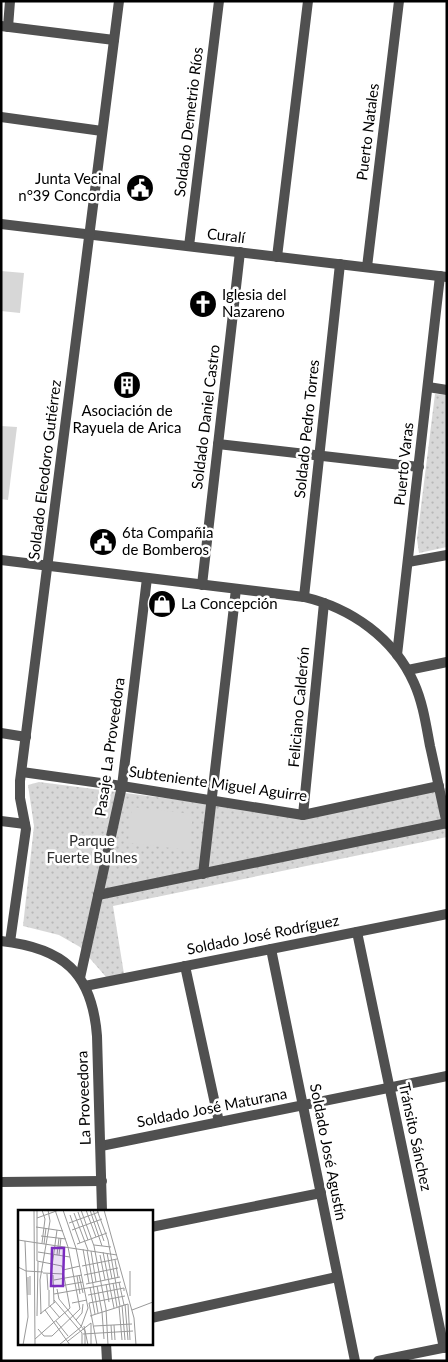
<svg xmlns="http://www.w3.org/2000/svg" width="448" height="1362" viewBox="0 0 448 1362" font-family="Lato,sans-serif">
  <style>
    .grass { fill: url(#grass-dots) }
    .garden { fill: #d7d7d7 }
    .lines { fill: none; stroke-linecap: round; stroke-linejoin: round }
    .minor { stroke: #505050; stroke-width: 10 }
    .tertiary { stroke: #505050; stroke-width: 10 }
    .labels { text-anchor: middle; stroke-width: 5; stroke-linejoin: round; paint-order: stroke }
    .street-label { font-size: 15px; fill: #000; stroke: #fff }
    .poi-label { font-size: 15px; fill: #000; stroke: #fff; text-anchor: start }
    .park-label { font-size: 15px; fill: #2e2e2e; stroke: #fff }
    .inset-road { fill: none; stroke: #999; stroke-width: 1 }
    .view { fill: #7b2cbf; fill-opacity: 0.15; stroke: #7b2cbf; stroke-width: 2.5 }
    .inset-edge { fill: none; stroke: #000; stroke-width: 2.5 }
  </style>
  <defs>
    <pattern id="grass-dots" width="8" height="8" patternUnits="userSpaceOnUse" patternTransform="scale(1.25)"><rect width="8" height="8" fill="#d7d7d7"/><path d="M2 2h.1M6 6h.1" fill="none" stroke="#b7b7b7" stroke-width="1.8" stroke-linecap="round"/></pattern>
  </defs>
  <rect width="100%" height="100%" fill="#fff"/>
  <!-- grass -->
  <g class="grass">
    <polygon points="435,394 447,395 447,547 419,553 417,539"/>
    <polygon points="39,782 219,805 306,818 447,788 447,837 113,906 124,974 106,977 80,947 59,935 23,926 34,826 28,785"/>
  </g>
  <!-- garden -->
  <g class="garden">
    <polygon points="1,271 24,273 20,313 1,311"/>
    <polygon points="1,426 17,427 8,500 1,499"/>
    <polygon points="132,807 193,814 189,850 128,843"/>
  </g>
  <g class="lines">
    <!-- minor -->
    <g class="minor">
      <polyline points="1,26 114,40"/>
      <polyline points="8,27 10,1"/>
      <polyline points="1,117 102,131"/>
      <polyline points="1,224 447,277"/>
      <polyline points="189,246 219,1"/>
      <polyline points="277,257 308,1"/>
      <polyline points="367,267 399,1"/>
      <polyline points="428,387 447,390"/>
      <polyline points="218,444 419,467"/>
      <path d="M1,560L304,597C351,608 394,638 414,683C423,703 426,725 430,746C436,772 441,798 447,824"/>
      <polyline points="408,562 447,555"/>
      <polyline points="202,585 240,252"/>
      <polyline points="304,597 340,264"/>
      <polyline points="397,655 440,276"/>
      <polyline points="408,670 447,662"/>
      <polyline points="1,733 26,737"/>
      <polyline points="22,772 122,786 303,815 439,786"/>
      <polyline points="303,815 324,603"/>
      <polyline points="1,821 25,824"/>
      <polyline points="203,874 236,589"/>
      <polyline points="98,895 447,823"/>
      <polyline points="357,932 444,1348"/>
      <polyline points="10,942 26,829 20,798 20,781 119,1"/>
      <polyline points="271,949 355,1361"/>
      <polyline points="185,966 219,1122"/>
      <polyline points="80,978 122,786 147,578"/>
      <polyline points="85,986 447,914"/>
      <polyline points="101,1146 447,1076"/>
      <polyline points="1,1182 102,1181"/>
      <polyline points="151,1227 321,1193"/>
      <polyline points="151,1318 337,1277"/>
      <polyline points="378,1361 447,1347"/>
    </g>
    <!-- tertiary -->
    <g class="tertiary">
      <path d="M1,941C63,948 92,972 97,1036L102,1211"/>
      <polyline points="106,1343 107,1361"/>
    </g>
  </g>
  <!-- icons -->
  <defs>
    <g id="civic-disc" transform="scale(1.4375)"><circle r="9.5" fill="#000" stroke="#fff"/><path d="M-.6-6.5H3V-4.5H.6V-3L4-1V1h2V6H-6V1h2V-1L-.6-3ZM-1.2 2.5V6h2.4V2.5Z" fill="#fff"/></g>
    <g id="church-disc" transform="scale(1.4375)"><circle r="9.5" fill="#000" stroke="#fff"/><path d="M-1.2-6h2.4v3.5h3.3v2.4h-3.3V6h-2.4V-.1h-3.3v-2.4h3.3Z" fill="#fff"/></g>
    <g id="building-disc" transform="scale(1.4375)"><circle r="9.5" fill="#000" stroke="#fff"/><path d="M-4-6H4V6H1V3H-1V6H-4ZM-2.5-4.3h1.7v1.8h-1.7ZM.8-4.3h1.7v1.8H.8ZM-2.5-1h1.7V.8h-1.7ZM.8-1h1.7V.8H.8Z" fill="#fff"/></g>
    <g id="shop-disc" transform="scale(1.4375)"><circle r="9.5" fill="#000" stroke="#fff"/><path d="M-5-2.5h2.3a2.7 3.5 0 0 1 5.4 0H5L5.5 6h-11ZM-1.5-2.5h3a1.5 2.3 0 0 0-3 0Z" fill="#fff"/></g>
  </defs>
  <g fill-rule="evenodd">
    <use href="#civic-disc" x="140" y="188"/>
    <use href="#church-disc" x="203" y="304"/>
    <use href="#building-disc" x="127" y="385"/>
    <use href="#civic-disc" x="103" y="542"/>
    <use href="#shop-disc" x="162" y="604"/>
  </g>
  <g class="labels">
    <!-- street labels -->
    <g class="street-label">
      <text transform="translate(189 122) rotate(-83)" y="5">Soldado Demetrio Ríos</text>
      <text transform="translate(368 132) rotate(-83)" y="5">Puerto Natales</text>
      <text transform="translate(226 236) rotate(7)" y="5">Curalí</text>
      <text transform="translate(206 417) rotate(-83)" y="5">Soldado Daniel Castro</text>
      <text transform="translate(307 429) rotate(-84)" y="5">Soldado Pedro Torres</text>
      <text transform="translate(404 464) rotate(-84)" y="5">Puerto Varas</text>
      <text transform="translate(45 470) rotate(-83)" y="5">Soldado Eleodoro Gutiérrez</text>
      <text transform="translate(299 707) rotate(-85)" y="5">Feliciano Calderón</text>
      <text transform="translate(110 747) rotate(-82)" y="5">Pasaje La Proveedora</text>
      <text transform="translate(218 784) rotate(8)" y="5">Subteniente Miguel Aguirre</text>
      <text transform="translate(263 935) rotate(-11)" y="5">Soldado José Rodríguez</text>
      <text transform="translate(84 1098) rotate(-92)" y="5">La Proveedora</text>
      <text transform="translate(212 1108) rotate(-11)" y="5">Soldado José Maturana</text>
      <text transform="translate(415 1137) rotate(78)" y="5">Tránsito Sánchez</text>
      <text transform="translate(328 1152) rotate(79)" y="5">Soldado José Agustín</text>
    </g>
    <!-- poi labels -->
    <g class="poi-label">
      <text x="121" y="184" text-anchor="end">Junta Vecinal<tspan x="121" dy="17">n°39 Concordia</tspan></text>
      <text x="222" y="300">Iglesia del<tspan x="222" dy="17">Nazareno</tspan></text>
      <text x="127" y="416" text-anchor="middle">Asociación de<tspan x="127" dy="17">Rayuela de Arica</tspan></text>
      <text x="122" y="538">6ta Compañia<tspan x="122" dy="17">de Bomberos</tspan></text>
      <text x="181" y="609">La Concepción</text>
    </g>
    <!-- park labels -->
    <g class="park-label">
      <text x="92" y="846">Parque<tspan x="92" dy="17">Fuerte Bulnes</tspan></text>
    </g>
  </g>
  <!-- overview -->
  <g transform="translate(18 1210)">
    <rect width="135" height="135" fill="#fff"/>
    <path class="inset-road" d="M16,0L17,135M63,0L76,36L88,99L90,135M68,0L78,27M72,0L84,36M75,0L86,31M79,0L90,30L102,96M86,0L116,108L118,135M60,2L70,30M56,3L70,40M52,5L62,33M19,8L41,0M51,13L81,2M18,17L45,21M54,20L84,9M23,26L48,29M0,30L99,45M24,33L27,9L24,0M26,34L28,18M59,34L89,23M76,35L93,37M65,39L71,73M69,40L80,103M73,41L78,72M20,42L52,47M85,42L96,98M89,43L94,69M39,45L41,28M41,45L43,28M82,45L87,70M97,50L100,67M64,56L99,49M0,57L8,61L25,62M45,60L62,56M25,63L46,64M29,64L30,80M33,64L39,20M35,65L36,93M61,65L65,83M66,65L100,58M12,66V85M59,66L62,84M10,67V85M36,70L64,65M101,72L106,95M95,73L99,97M68,74L102,67M88,74L91,92M79,76L84,102M36,77L65,72M72,77L77,104M39,79L41,89L67,121V135M31,80V96M36,84L103,72M70,85L106,78V81M112,86V61M36,90L64,123V135M54,93L69,90M71,93L79,135M71,93L107,86M107,94L110,130M110,94L112,130M104,95L107,130M32,96L42,108M101,96L104,130M27,100L52,135M114,100L135,92M84,102L86,129M22,104L37,92M23,104L22,70L32,11L30,0M19,106L20,52M72,106L110,94M58,110L64,103L65,94M38,111L50,126M93,115L94,130M96,115L97,130M66,116L70,135M76,116L114,114M20,119L26,126H34L62,99L50,37L37,0M65,124L115,121M17,129L52,98L44,56L19,51V0M50,131L73,113M5,135L10,107L7,31M41,135L63,117L70,98L58,38L45,0M73,135V113"/>
    <path class="view" d="M34,38H46L45,76H33Z"/>
    <rect width="135" height="135" class="inset-edge"/>
  </g>
  <!-- border -->
  <rect width="448" height="1362" fill="none" stroke="#000000" stroke-width="5"/>
</svg>
